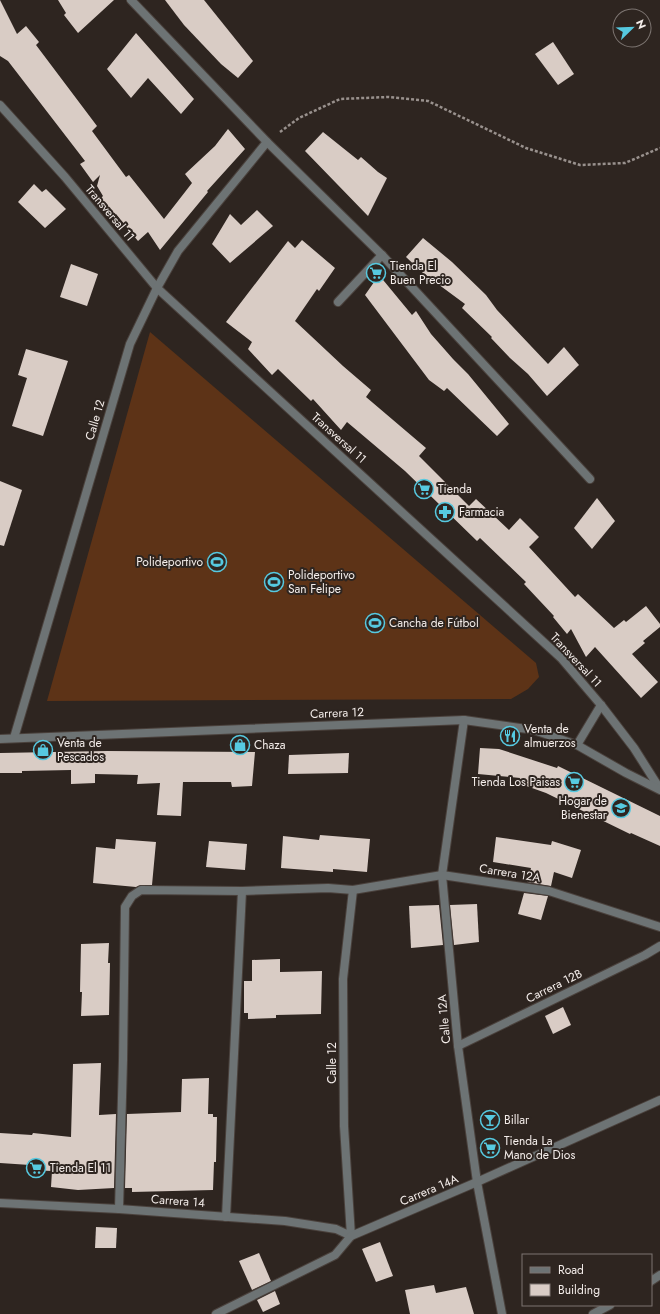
<svg xmlns="http://www.w3.org/2000/svg" width="660" height="1314" viewBox="0 0 660 1314" font-family="Jost,sans-serif">
  <style>
    .pitch { fill: #5d3317 }
    .building { fill: #d9ccc5 }
    .lines { fill: none; stroke-linecap: round; stroke-linejoin: round }
    .minor-casing { stroke: #4a413c; stroke-width: 10 }
    .path { stroke: #99918d; stroke-width: 2.5; stroke-dasharray: 3 2; stroke-linecap: butt }
    .minor { stroke: #6d7374; stroke-width: 8 }
    .labels { text-anchor: middle; stroke-width: 4; stroke-linejoin: round; paint-order: stroke }
    .street-label { font-size: 12px; fill: #f4edea; stroke: #2e2520 }
    .poi-label { font-size: 12px; fill: #f4edea; stroke: #2e2520; text-anchor: start }
  </style>
  <rect width="100%" height="100%" fill="#2e2520"/>
  <!-- pitch -->
  <polygon class="pitch" points="150,332 536,663 539,677 528,689 511,699 47,701"/>
  <!-- building -->
  <g class="building">
    <polygon points="0,0 17,34 26,26 39,42 36,45 97,126 92,131 126,177 129,175 164,219 192,183 185,174 215,146 228,129 245,149 207,191 208,192 160,250 148,232 138,241 116,214 114,216 100,199 103,196 97,186 100,175 93,182 80,164 85,161 8,61 0,56"/>
    <polygon points="58,0 114,0 78,33 64,15 66,13"/>
    <polygon points="165,0 204,0 253,61 238,78 221,64 184,25"/>
    <polygon points="136,33 194,99 181,114 148,78 131,98 107,69"/>
    <polygon points="553,42 574,74 558,85 535,54"/>
    <polygon points="323,132 358,160 361,157 378,172 387,178 368,216 305,151"/>
    <polygon points="34,184 42,192 46,189 66,209 45,228 18,202"/>
    <polygon points="257,210 273,226 230,263 212,244 230,214 241,225"/>
    <polygon points="423,238 452,262 486,295 497,310 548,364 564,347 579,365 547,396 528,374 510,358 491,338 492,337 462,308 465,304 423,273 406,257"/>
    <polygon points="302,240 335,268 319,291 317,289 295,321 343,366 371,390 366,397 426,448 419,456 469,506 476,499 509,530 520,518 539,537 529,547 575,597 578,594 614,628 624,620 626,622 646,606 660,624 660,627 643,641 645,643 632,654 658,682 641,698 595,647 586,657 571,629 567,634 553,617 554,616 524,584 526,582 480,538 477,541 405,471 347,422 341,430 313,399 311,401 278,369 272,375 248,349 252,342 226,322 288,241 295,248"/>
    <polygon points="71,264 98,274 87,306 60,297"/>
    <polygon points="379,275 412,315 416,311 431,334 453,359 468,374 509,424 497,436 447,388 444,391 429,380 365,295"/>
    <polygon points="26,349 68,361 43,436 12,426 27,378 18,375"/>
    <polygon points="0,481 22,490 4,546 0,545"/>
    <polygon points="597,498 615,521 592,549 574,528"/>
    <polygon points="480,748 499,749 557,768 558,766 660,816 660,846 631,833 630,834 546,793 518,783 520,778 478,774"/>
    <polygon points="107,751 255,752 252,786 232,787 231,782 183,782 181,816 157,815 160,783 137,784 138,775 95,774 95,783 71,784 71,770 22,771 22,773 0,773 0,753"/>
    <polygon points="349,753 348,773 288,774 289,755"/>
    <polygon points="320,835 370,839 367,872 333,869 333,872 281,868 283,836 319,840"/>
    <polygon points="496,837 551,845 552,841 581,850 572,878 554,872 551,886 527,882 531,868 493,862"/>
    <polygon points="116,839 156,842 152,885 141,885 136,887 93,883 96,847 115,849"/>
    <polygon points="209,841 247,844 245,870 206,867"/>
    <polygon points="524,893 548,896 541,920 518,914"/>
    <polygon points="477,904 479,942 454,945 450,905"/>
    <polygon points="439,905 443,945 411,948 409,906"/>
    <polygon points="109,943 108,963 110,963 109,1015 81,1016 82,992 80,992 81,944"/>
    <polygon points="280,959 280,972 322,971 321,1014 276,1015 276,1018 248,1019 248,1013 244,1013 244,981 252,981 252,960"/>
    <polygon points="563,1007 571,1025 553,1034 545,1016"/>
    <polygon points="101,1063 99,1115 116,1114 114,1188 78,1190 51,1187 52,1171 30,1170 30,1165 0,1163 0,1133 32,1135 33,1133 71,1137 73,1064"/>
    <polygon points="209,1078 208,1114 213,1114 213,1117 217,1117 216,1162 214,1162 213,1190 132,1192 132,1188 125,1188 127,1114 181,1112 182,1079"/>
    <polygon points="96,1227 117,1228 116,1248 95,1248"/>
    <polygon points="380,1242 393,1276 376,1282 362,1249"/>
    <polygon points="259,1253 271,1281 252,1290 239,1261"/>
    <polygon points="434,1285 436,1293 466,1287 474,1314 410,1314 405,1290"/>
    <polygon points="275,1291 280,1304 263,1312 257,1300"/>
  </g>
  <g class="lines">
    <!-- minor casing -->
    <g class="minor-casing">
      <g id="minor">
        <polyline points="131,0 267,142 382,255 590,479"/>
        <polyline points="0,105 65,177 157,288 561,658 601,705 634,748 660,789"/>
        <polyline points="338,302 382,255"/>
        <polyline points="464,720 442,875 458,1046 477,1182 502,1314"/>
        <polyline points="14,738 130,344 157,288 178,251 267,142"/>
        <polyline points="0,739 464,720 534,730 577,745 626,773 660,790"/>
        <polyline points="577,745 601,705"/>
        <polyline points="458,1046 645,955 660,946"/>
        <polyline points="0,1203 119,1209 285,1221 336,1229 351,1236 344,1126 343,979 353,890"/>
        <polyline points="119,1209 123,1060 125,907 132,896 141,890 242,891 328,888 353,890 442,875 549,891 660,927"/>
        <polyline points="226,1217 242,891"/>
        <polyline points="651,1281 660,1275"/>
        <polyline points="216,1314 335,1255 351,1236 477,1182 660,1100"/>
        <polyline points="593,1314 610,1305"/>
      </g>
    </g>
    <!-- path -->
    <polyline class="path" points="280,132 299,118 340,99 388,97 428,101 526,148 580,165 625,163 660,148"/>
    <!-- minor -->
    <use href="#minor" class="minor"/>
  </g>
  <!-- icons -->
  <defs>
    <g id="supermarket-ring" transform="scale(1)"><circle r="9.5" fill="#2e2520" stroke="#56c9e0" stroke-width="1.5"/><path d="M-6-5.5h2.5l.6 2H6L4.5 2H-2.5L-4.4-4H-6ZM-1.5 3.2a1.3 1.3 0 1 0 .1 0ZM3 3.2a1.3 1.3 0 1 0 .1 0Z" fill="#56c9e0"/></g>
    <g id="pharmacy-ring" transform="scale(1)"><circle r="9.5" fill="#2e2520" stroke="#56c9e0" stroke-width="1.5"/><path d="M-2-6h4v4h4v4h-4v4h-4v-4h-4v-4h4Z" fill="#56c9e0"/></g>
    <g id="stadium-ring" transform="scale(1)"><circle r="9.5" fill="#2e2520" stroke="#56c9e0" stroke-width="1.5"/><path d="M0-5a6.5 5 0 1 0 0 10a6.5 5 0 1 0 0-10ZM-3.5-1.8h7v3.6h-7Z" fill="#56c9e0"/></g>
    <g id="restaurant-ring" transform="scale(1)"><circle r="9.5" fill="#2e2520" stroke="#56c9e0" stroke-width="1.5"/><path d="M-5-6h1v4h1v-4h1v4h1v-4h1v5L-1.5 .5V6h-2V.5L-5-1ZM5-6V6H3V1.5H1.5Q1.5-4 5-6Z" fill="#56c9e0"/></g>
    <g id="shop-ring" transform="scale(1)"><circle r="9.5" fill="#2e2520" stroke="#56c9e0" stroke-width="1.5"/><path d="M-5-2.5h2.3a2.7 3.5 0 0 1 5.4 0H5L5.5 6h-11ZM-1.5-2.5h3a1.5 2.3 0 0 0-3 0Z" fill="#56c9e0"/></g>
    <g id="school-ring" transform="scale(1)"><circle r="9.5" fill="#2e2520" stroke="#56c9e0" stroke-width="1.5"/><path d="M0-5L7-2L0 1L-7-2ZM-4 1L0 2.5L4 1V4Q0 6-4 4Z" fill="#56c9e0"/></g>
    <g id="bar-ring" transform="scale(1)"><circle r="9.5" fill="#2e2520" stroke="#56c9e0" stroke-width="1.5"/><path d="M-6-5H6L.8 .8V4.5H3.5V6h-7V4.5H-.8V.8Z" fill="#56c9e0"/></g>
  </defs>
  <g fill-rule="evenodd">
    <use href="#supermarket-ring" x="376" y="273"/>
    <use href="#supermarket-ring" x="424" y="489"/>
    <use href="#pharmacy-ring" x="445" y="512"/>
    <use href="#stadium-ring" x="217" y="562"/>
    <use href="#stadium-ring" x="274" y="582"/>
    <use href="#stadium-ring" x="375" y="623"/>
    <use href="#restaurant-ring" x="510" y="736"/>
    <use href="#shop-ring" x="240" y="745"/>
    <use href="#shop-ring" x="43" y="750"/>
    <use href="#supermarket-ring" x="574" y="782"/>
    <use href="#school-ring" x="621" y="808"/>
    <use href="#bar-ring" x="490" y="1120"/>
    <use href="#supermarket-ring" x="490" y="1148"/>
    <use href="#supermarket-ring" x="36" y="1168"/>
  </g>
  <g class="labels">
    <!-- street labels -->
    <g class="street-label">
      <text transform="translate(110 213) rotate(50)" y="4">Transversal 11</text>
      <text transform="translate(95 420) rotate(-74)" y="4">Calle 12</text>
      <text transform="translate(339 438) rotate(42)" y="4">Transversal 11</text>
      <text transform="translate(576 660) rotate(47)" y="4">Transversal 11</text>
      <text transform="translate(337 713) rotate(-2)" y="4">Carrera 12</text>
      <text transform="translate(510 873) rotate(9)" y="4">Carrera 12A</text>
      <text transform="translate(554 986) rotate(-26)" y="4">Carrera 12B</text>
      <text transform="translate(444 1019) rotate(-95)" y="4">Calle 12A</text>
      <text transform="translate(332 1063) rotate(-90)" y="4">Calle 12</text>
      <text transform="translate(429 1190) rotate(-23)" y="4">Carrera 14A</text>
      <text transform="translate(178 1201) rotate(4)" y="4">Carrera 14</text>
    </g>
    <!-- poi labels -->
    <g class="poi-label">
      <text x="390" y="270">Tienda El<tspan x="390" dy="14">Buen Precio</tspan></text>
      <text x="438" y="493">Tienda</text>
      <text x="459" y="516">Farmacia</text>
      <text x="203" y="566" text-anchor="end">Polideportivo</text>
      <text x="288" y="579">Polideportivo<tspan x="288" dy="14">San Felipe</tspan></text>
      <text x="389" y="627">Cancha de Fútbol</text>
      <text x="524" y="733">Venta de<tspan x="524" dy="14">almuerzos</tspan></text>
      <text x="57" y="747">Venta de<tspan x="57" dy="14">Pescados</tspan></text>
      <text x="254" y="749">Chaza</text>
      <text x="560" y="786" text-anchor="end">Tienda Los Paisas</text>
      <text x="607" y="805" text-anchor="end">Hogar de<tspan x="607" dy="14">Bienestar</tspan></text>
      <text x="504" y="1124">Billar</text>
      <text x="504" y="1145">Tienda La<tspan x="504" dy="14">Mano de Dios</tspan></text>
      <text x="50" y="1172">Tienda El 11</text>
    </g>
  </g>
  <!-- legend -->
  <rect x="522" y="1254" width="130" height="52" fill="#2e2520" stroke="#7d7571"/>
  <rect x="530" y="1267" width="20" height="6" fill="#6d7374" stroke="#7d7571"/>
  <text x="558" y="1274" font-size="12" fill="#f4edea">Road</text>
  <rect x="530" y="1284" width="20" height="12" fill="#d9ccc5" stroke="#7d7571"/>
  <text x="558" y="1294" font-size="12" fill="#f4edea">Building</text>
  <!-- north arrow -->
  <g transform="translate(632 28) rotate(67)"><circle r="19" fill="#2e2520" stroke="#7d7571"/>
  <path d="M0-3L7 15L0 10L-7 15Z" fill="#56c9e0"/>
  <text y="-6" font-size="11" font-weight="bold" text-anchor="middle" fill="#f4edea">N</text>
  </g>
</svg>
